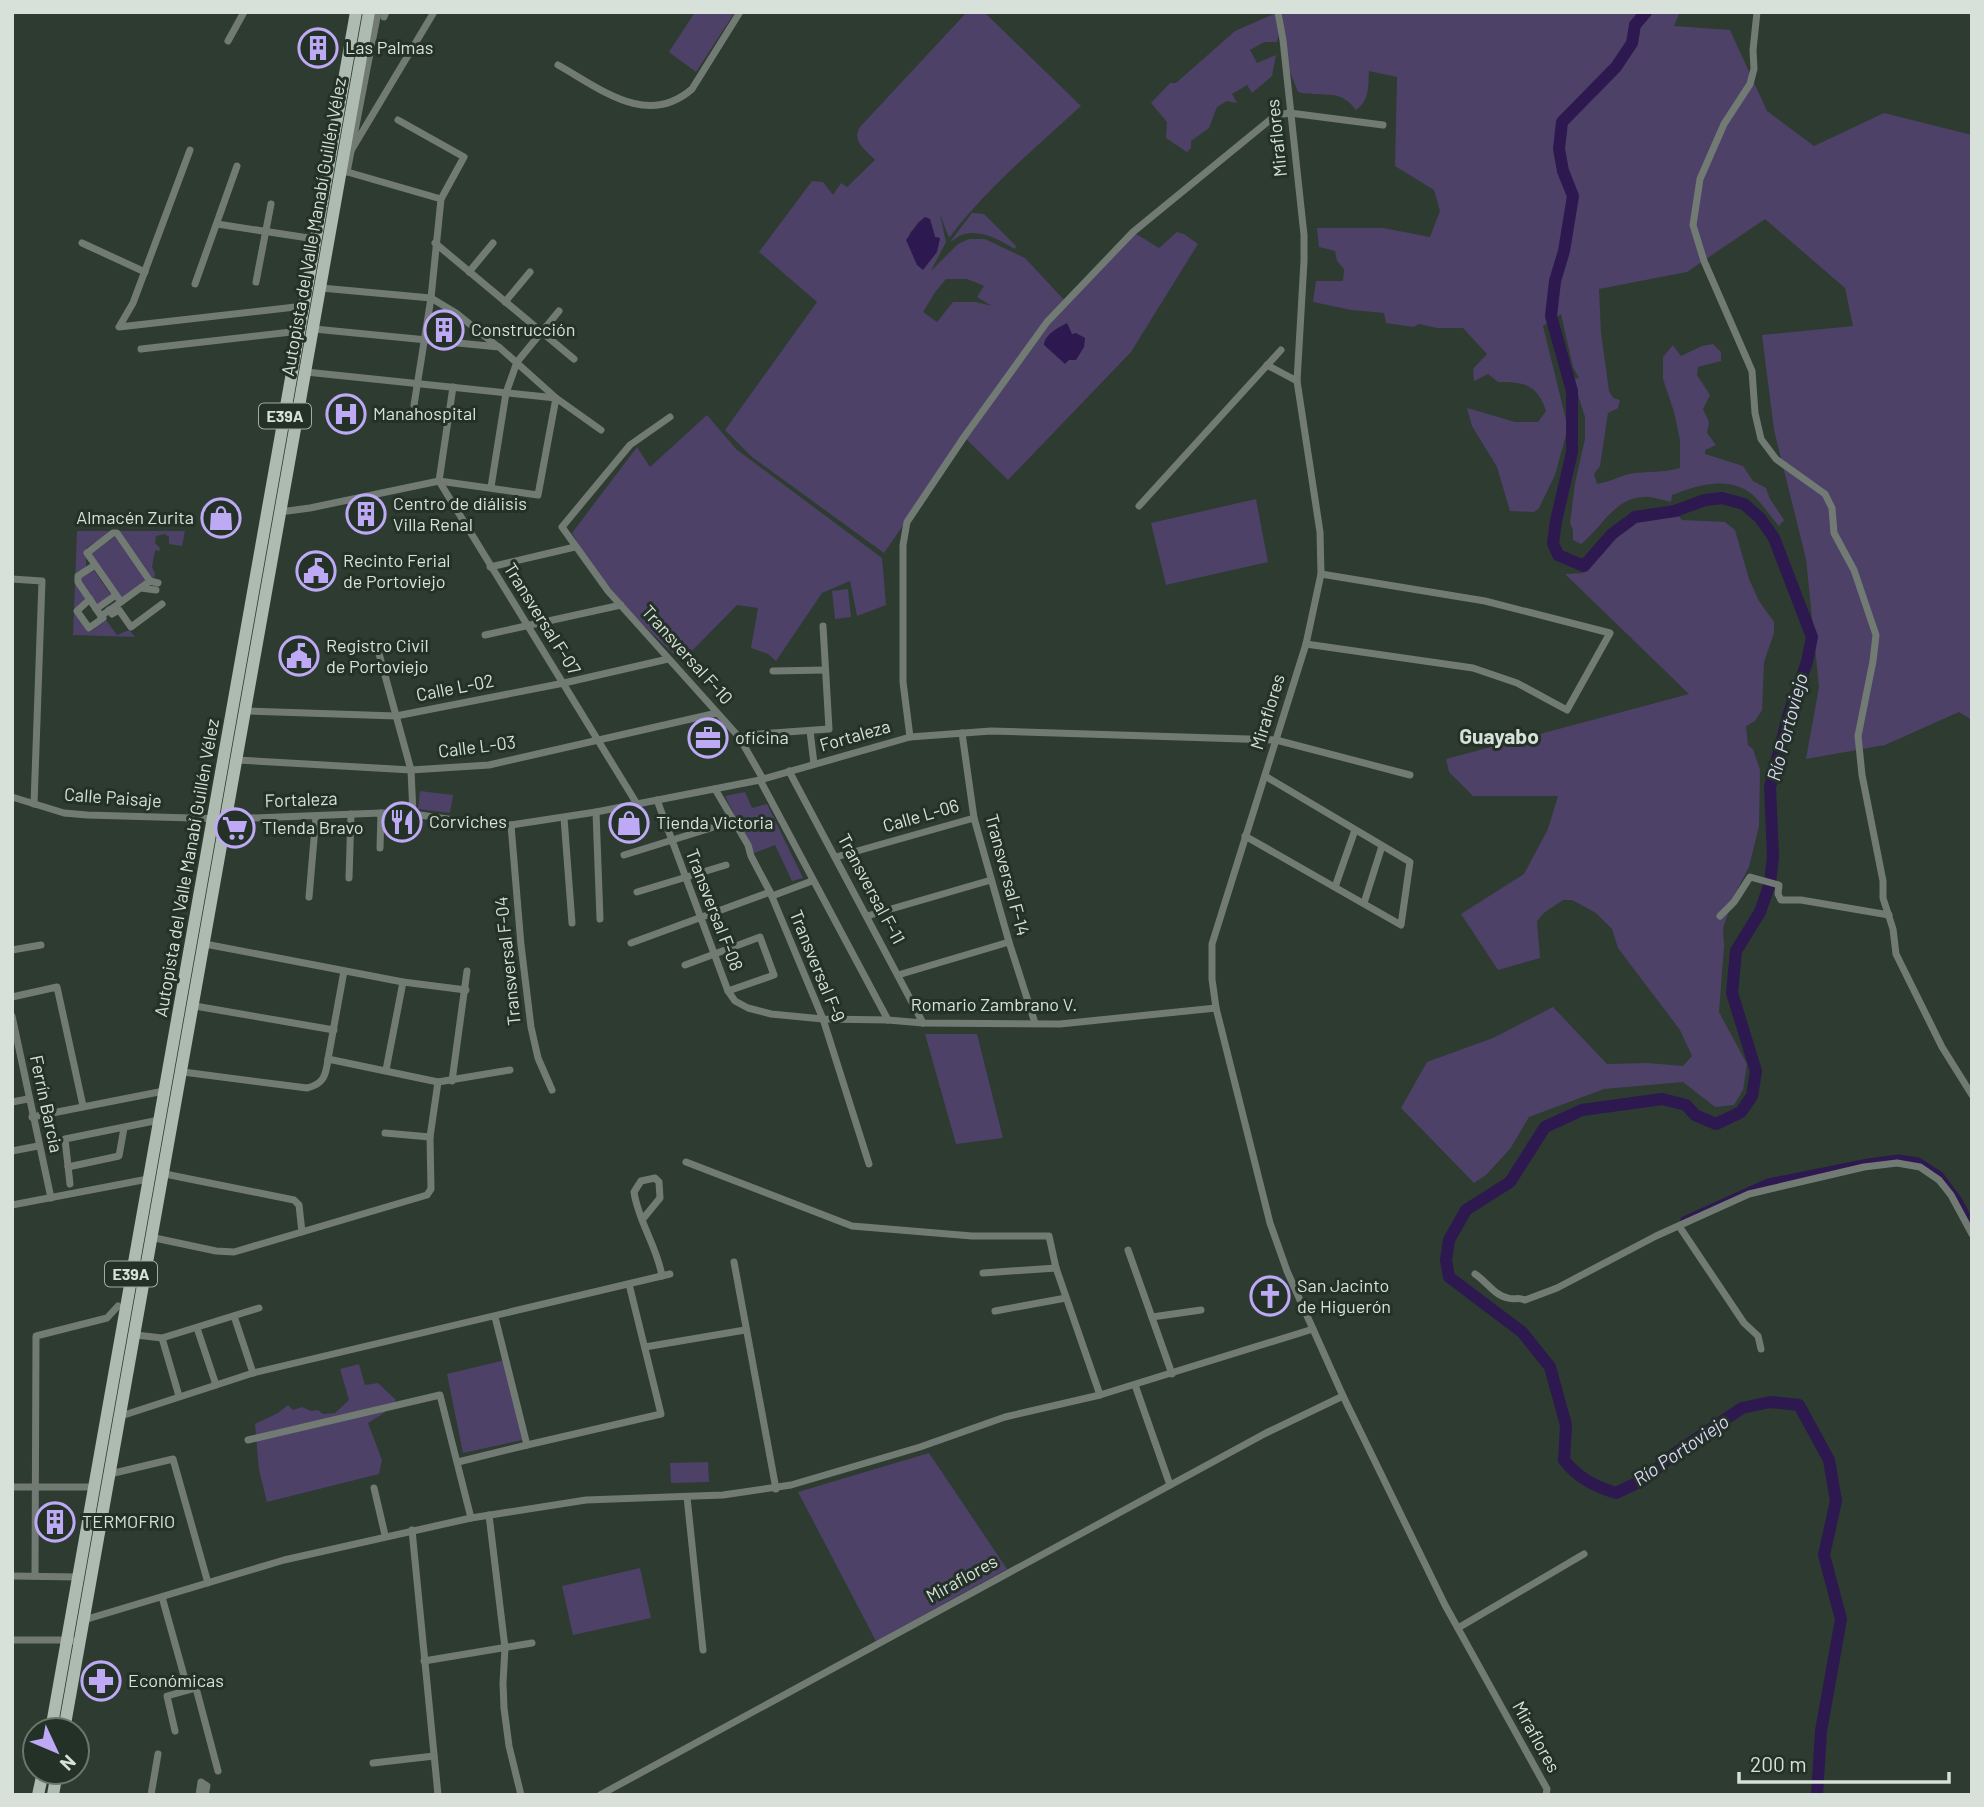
<svg xmlns="http://www.w3.org/2000/svg" width="1984" height="1807" viewBox="0 0 1984 1807" font-family="Barlow,sans-serif">
  <style>
    .green { fill: #4d4167; fill-rule: evenodd }
    .water { fill: #2d1850 }
    .lines { fill: none; stroke-linecap: round; stroke-linejoin: round }
    .canal { stroke: #2d1850; stroke-width: 7 }
    .river { stroke: #2d1850; stroke-width: 12 }
    .street { stroke: #727a74; stroke-width: 7 }
    .primary { stroke: #adbbb0; stroke-width: 12 }
    .labels { text-anchor: middle; stroke-width: 6; stroke-linejoin: round; paint-order: stroke }
    .shield { fill: #233127; stroke: #a1aca4; stroke-width: 2 }
    .shield-label { font-size: 16px; font-weight: bold; fill: #d7e0d9 }
    .poi-label { font-size: 18px; fill: #d7e0d9; stroke: #233127; text-anchor: start }
    .street-label { font-size: 18px; fill: #d7e0d9; stroke: #233127 }
    .water-label { font-size: 19px; font-style: italic; fill: #ddd4f9; stroke: #233127 }
    .quarter-label { font-size: 21px; font-weight: bold; fill: #d7e0d9; stroke: #233127 }
  </style>
  <rect width="100%" height="100%" fill="#2d3b31"/>
  <!-- green -->
  <g class="green">
    <polygon points="695,12 735,12 696,72 669,52"/>
    <path d="M967,12H984L1081,106C1035,148 987,188 949,238L940,214L946,242L931,271L958,244L969,239H985L1025,258L1066,302L1133,232L1159,248L1177,232L1184,234L1198,244L1131,352L1008,480L964,437L884,553L752,457L725,430L817,302L759,252L812,181L823,182L833,195L841,183L847,187L875,160C866,150 851,142 860,127ZM930,219L935,237L940,238L936,252L909,234L920,221ZM946,279H967L984,286L977,297L992,306L976,302H953L937,322L923,312L936,291Z"/>
    <path d="M1282,12H1680L1674,26L1730,30L1767,111L1814,146L1884,113L1972,135V720L1959,712L1885,745L1806,759L1819,687L1806,559L1774,430L1762,335L1853,326L1845,288L1765,219L1687,272L1599,289L1601,333L1609,391L1613,398L1620,400L1618,408L1608,413L1600,466L1594,474L1597,484C1609,482 1618,477 1629,474C1646,471 1663,473 1680,468V440L1674,412L1663,379V357L1673,345L1681,356L1702,346L1713,344L1721,352V361L1698,367L1697,375L1710,395L1703,409L1709,422L1707,433L1716,445L1705,450V454L1743,466L1753,481L1766,488L1770,499L1784,520L1779,526C1771,517 1765,508 1757,499C1734,474 1700,484 1672,495L1671,502C1662,500 1651,496 1643,497C1614,498 1602,528 1581,544L1573,540V530L1570,523L1575,483L1585,439V417L1573,379L1579,378L1573,367L1561,314L1543,326L1568,428L1555,475L1539,508L1534,512L1510,511L1497,467L1472,426L1467,408L1515,422H1538L1546,411C1537,384 1524,382 1498,382L1488,374L1474,381L1473,369L1487,354L1463,328H1437L1419,324L1413,327L1386,323L1384,313L1351,310L1313,302L1316,281H1343L1344,269L1337,261L1335,251L1319,247L1317,228H1383L1430,237L1440,211L1434,190L1395,166L1397,77L1369,71C1368,87 1370,100 1356,110C1339,87 1321,98 1298,92L1290,72Z"/>
    <polygon points="1274,14 1278,16 1279,33 1277,42 1264,42 1250,50 1257,63 1276,55 1272,76 1252,93 1247,85 1232,94 1237,103 1227,101 1217,107 1209,128 1191,141 1191,148 1187,152 1166,138 1167,122 1151,103 1170,83 1176,83 1235,31"/>
    <path d="M972,213L984,214L1016,246L1015,249C1000,240 978,227 959,236C956,238 954,240 950,242Z"/>
    <path d="M707,415L736,449L882,558L886,605L857,616L850,581L822,593L776,661L768,654L751,648L758,608L737,605L682,661C640,624 599,582 572,533L637,447L650,467Z"/>
    <polygon points="1256,499 1268,562 1166,585 1151,523"/>
    <polygon points="1677,514 1682,520 1725,522 1735,530 1749,579 1759,601 1774,622 1774,633 1764,662 1762,710 1755,721 1746,726 1748,745 1753,749 1760,770 1759,826 1749,867 1735,894 1723,928 1724,946 1719,1012 1747,1064 1743,1090 1734,1105 1715,1107 1683,1082 1604,1089 1529,1117 1510,1149 1486,1175 1474,1183 1401,1108 1427,1062 1493,1038 1553,1007 1607,1064 1648,1063 1683,1066 1692,1056 1680,1030 1618,948 1612,929 1596,913 1572,900 1563,900 1545,912 1537,921 1540,958 1498,970 1461,914 1524,874 1548,829 1558,796 1473,796 1449,772 1446,759 1689,694 1565,574 1583,573 1612,540 1636,519"/>
    <polygon points="77,531 185,531 182,546 169,544 169,537 165,534 156,536 155,543 160,548 159,552 157,550 155,551 152,567 155,573 154,580 121,533 109,533 86,548 86,567 77,574 86,596 76,615 88,632 92,631 106,620 117,635 129,630 135,637 73,635"/>
    <polygon points="116,536 147,581 122,598 91,554"/>
    <polygon points="93,569 111,595 97,605 79,579"/>
    <polygon points="848,589 851,617 835,619 832,591"/>
    <polygon points="420,791 453,795 450,813 418,809"/>
    <polygon points="745,792 752,808 767,804 803,878 792,881 775,845 754,853 725,796"/>
    <polygon points="925,1034 977,1034 1003,1138 956,1144"/>
    <polygon points="505,1360 522,1440 463,1453 447,1374"/>
    <polygon points="359,1364 365,1385 378,1383 396,1400 384,1413 368,1423 382,1460 379,1474 267,1502 259,1470 255,1424 278,1413 288,1405 293,1410 302,1407 311,1411 318,1410 323,1414 335,1413 349,1400 340,1369"/>
    <polygon points="929,1453 1007,1569 876,1641 798,1492"/>
    <polygon points="708,1462 709,1482 671,1483 670,1463"/>
    <polygon points="640,1568 651,1618 573,1635 562,1586"/>
  </g>
  <!-- water -->
  <g class="water">
    <polygon points="925,217 930,219 935,237 940,238 937,252 923,270 917,265 906,240 918,223"/>
    <path d="M1067,323L1072,334L1076,333L1085,338L1084,347L1076,360H1069L1065,364L1044,345C1045,334 1058,328 1067,323Z"/>
  </g>
  <g class="lines">
    <!-- canal -->
    <polyline class="canal" points="1684,1220 1768,1182 1868,1162 1899,1158 1918,1161 1940,1175 1958,1199 1972,1225"/>
    <!-- river -->
    <path class="river" d="M1646,12L1635,25L1632,43L1616,67L1562,122L1559,149L1563,171L1573,196L1564,251L1555,281L1551,316L1572,391V452L1556,521L1553,543L1558,555L1584,566L1612,534L1635,517L1675,511L1705,500L1722,498L1744,504L1760,518L1774,538L1812,637L1807,662L1788,716L1770,787L1773,856L1770,883L1760,912L1736,951L1732,993L1756,1071L1752,1096L1741,1112L1716,1124L1695,1115L1686,1105L1662,1099L1582,1110L1545,1127L1510,1182L1466,1210L1449,1240L1446,1260L1449,1277L1522,1332L1550,1367L1566,1425L1564,1460C1578,1478 1594,1486 1616,1493L1645,1479L1674,1454L1742,1408L1770,1402L1799,1405L1829,1460L1836,1501L1824,1555L1841,1619L1821,1731L1817,1795"/>
    <!-- street -->
    <g class="street">
      <polyline points="1278,12 1283,40 1304,235 1304,261 1297,381 1320,532 1321,574 1306,644 1212,944 1212,979 1216,1008 1270,1223 1287,1271 1343,1396 1445,1605 1547,1789 1546,1795"/>
      <polyline points="1757,12 1753,50 1754,69 1750,84 1724,124 1700,179 1693,225 1704,261 1752,371 1755,413 1761,439 1776,459 1825,494 1832,508 1834,533 1854,570 1876,635 1873,661 1858,736 1862,775 1883,881 1883,898 1893,929 1896,954 1942,1047 1972,1095"/>
      <polyline points="384,17 386,12"/>
      <polyline points="228,41 244,12"/>
      <path d="M558,65C601,89 647,128 692,89L740,12"/>
      <polyline points="398,120 464,157 441,199 431,298 414,405"/>
      <polyline points="190,150 133,303 119,327 304,306"/>
      <polyline points="346,159 434,12"/>
      <polyline points="344,171 441,199"/>
      <polyline points="347,172 378,12"/>
      <polyline points="217,224 315,239"/>
      <polyline points="82,243 145,272"/>
      <polyline points="435,243 574,359"/>
      <polyline points="469,272 493,243"/>
      <polyline points="256,282 271,204"/>
      <polyline points="195,284 237,166"/>
      <polyline points="321,288 431,298 456,313 497,346"/>
      <polyline points="505,302 530,272"/>
      <polyline points="314,329 499,347 556,398 538,495 439,481 453,387"/>
      <polyline points="141,349 300,331"/>
      <polyline points="1267,365 1297,381"/>
      <polyline points="306,372 556,398 601,430"/>
      <polyline points="670,417 630,445 562,527 608,591 739,737 763,779 760,780 888,1020"/>
      <polyline points="491,487 506,393 517,362 559,311"/>
      <polyline points="1139,506 1281,350"/>
      <polyline points="280,512 310,508 439,481 637,804"/>
      <polyline points="95,565 78,576 78,582 101,616 121,602 87,553 113,533 117,533 150,581 158,583"/>
      <polyline points="490,567 575,547"/>
      <polyline points="12,579 42,581 34,804"/>
      <polyline points="141,588 156,590"/>
      <polyline points="90,599 77,611 89,628 103,618 101,616"/>
      <polyline points="121,602 150,581"/>
      <polyline points="96,609 116,595"/>
      <polyline points="109,610 112,614 119,610 131,627 162,604"/>
      <polyline points="485,635 621,605"/>
      <polyline points="1306,644 1473,668 1517,683 1567,710 1610,633 1485,601 1321,574"/>
      <polyline points="378,650 411,770 413,814"/>
      <polyline points="773,671 825,670"/>
      <polyline points="246,711 396,716 564,683 668,659"/>
      <polyline points="810,731 814,764"/>
      <polyline points="962,733 974,818 1009,942 1035,1023"/>
      <polyline points="746,735 829,729 823,626"/>
      <polyline points="910,737 903,682 903,545 907,522 964,437 1047,322 1133,232 1276,115 1290,113 1383,125"/>
      <polyline points="237,760 411,770 489,765 717,713"/>
      <polyline points="789,771 923,1023"/>
      <polyline points="715,789 748,845 751,856 770,892 823,1019 869,1164"/>
      <polyline points="12,797 64,813 87,815 226,819 381,813 413,814 475,823 511,825 596,812 760,780 910,737 991,731 1276,740 1410,775"/>
      <polyline points="657,800 728,991 735,1001 748,1008 771,1014 823,1019 888,1020 923,1023 1060,1024 1216,1008"/>
      <polyline points="596,812 600,919"/>
      <polyline points="564,818 572,923"/>
      <polyline points="511,825 521,945 531,1027 538,1058 552,1090"/>
      <polyline points="1245,836 1401,925 1410,862 1265,776"/>
      <polyline points="380,848 381,813"/>
      <polyline points="624,855 711,828"/>
      <polyline points="836,857 974,818"/>
      <polyline points="349,878 351,814"/>
      <polyline points="1335,887 1355,830"/>
      <polyline points="637,892 726,865"/>
      <polyline points="772,896 812,881"/>
      <polyline points="309,897 316,816"/>
      <polyline points="1364,903 1382,846"/>
      <polyline points="867,916 991,880"/>
      <polyline points="1720,916 1734,902 1750,877 1779,885 1778,894 1781,900 1801,900 1889,915"/>
      <polyline points="631,943 770,892"/>
      <polyline points="205,944 403,982 466,990"/>
      <polyline points="12,950 41,945"/>
      <polyline points="685,965 760,937 774,975 728,991"/>
      <polyline points="898,975 1009,942"/>
      <polyline points="12,997 57,987 83,1106"/>
      <polyline points="195,1006 334,1030"/>
      <polyline points="12,1016 51,1198"/>
      <polyline points="328,1059 344,971"/>
      <polyline points="386,1070 403,982"/>
      <path d="M183,1072L307,1088C324,1084 326,1075 328,1059L438,1082L510,1070"/>
      <polyline points="452,1081 467,971"/>
      <polyline points="12,1102 28,1099"/>
      <polyline points="32,1117 164,1091"/>
      <polyline points="385,1133 430,1137"/>
      <polyline points="12,1151 38,1146"/>
      <polyline points="686,1162 852,1226 972,1236 1049,1236 1056,1268 1100,1395"/>
      <polyline points="68,1167 119,1156 124,1128"/>
      <polyline points="165,1174 294,1200 299,1205 302,1232"/>
      <polyline points="70,1184 65,1139 159,1120"/>
      <polyline points="12,1205 148,1179"/>
      <path d="M642,1220L660,1198L659,1182L655,1178L641,1181L634,1192C638,1221 657,1246 662,1276"/>
      <polyline points="1679,1226 1744,1323 1758,1336 1761,1349"/>
      <polyline points="150,1237 216,1251 234,1252 427,1195 431,1189 430,1137 438,1082"/>
      <polyline points="1128,1250 1172,1374"/>
      <polyline points="734,1262 776,1489"/>
      <polyline points="983,1273 1056,1268"/>
      <path d="M1475,1274C1486,1281 1495,1296 1508,1298C1515,1300 1518,1297 1525,1300L1557,1288L1656,1236L1749,1194L1864,1167L1897,1163L1920,1167L1939,1180L1951,1195L1972,1234"/>
      <polyline points="995,1311 1066,1298"/>
      <polyline points="234,1316 253,1373"/>
      <polyline points="1152,1317 1201,1310"/>
      <polyline points="197,1328 216,1385"/>
      <polyline points="136,1335 162,1338 259,1308"/>
      <polyline points="162,1338 179,1396"/>
      <polyline points="645,1347 745,1330"/>
      <polyline points="1135,1385 1170,1485"/>
      <polyline points="121,1416 253,1373 670,1274"/>
      <polyline points="248,1440 440,1395 471,1518"/>
      <polyline points="527,1445 661,1414 629,1284"/>
      <polyline points="458,1462 527,1445 495,1317"/>
      <polyline points="110,1474 173,1459 208,1583"/>
      <polyline points="12,1487 94,1487"/>
      <polyline points="374,1488 385,1535"/>
      <polyline points="687,1497 703,1650"/>
      <polyline points="489,1515 505,1648 503,1683 504,1708 509,1746 521,1795"/>
      <polyline points="412,1530 438,1795"/>
      <polyline points="12,1576 78,1577"/>
      <polyline points="35,1576 36,1336 107,1318 118,1306"/>
      <polyline points="162,1597 188,1690"/>
      <polyline points="84,1620 284,1560 471,1518 586,1500 723,1495 791,1485 920,1447 1005,1417 1100,1395 1313,1329"/>
      <polyline points="1458,1628 1584,1554"/>
      <polyline points="12,1640 67,1640 80,1642"/>
      <polyline points="424,1661 532,1643"/>
      <polyline points="175,1731 167,1696 196,1688 218,1771"/>
      <polyline points="373,1763 434,1756"/>
      <polyline points="151,1795 158,1754"/>
      <polyline points="199,1795 201,1782 207,1786 205,1795"/>
      <polyline points="600,1795 1266,1433 1343,1396"/>
    </g>
    <!-- primary -->
    <g class="primary">
      <polyline points="51,1730 356,12"/>
      <polyline points="64,1730 369,12"/>
      <polyline points="38,1795 43,1772"/>
      <polyline points="53,1795 57,1772"/>
    </g>
  </g>
  <!-- icons -->
  <defs>
    <g id="building-ring" transform="scale(2.0125)"><circle r="9.5" fill="#233127" stroke="#bea9f4" stroke-width="1.5"/><path d="M-4-6H4V6H1V3H-1V6H-4ZM-2.5-4.3h1.7v1.8h-1.7ZM.8-4.3h1.7v1.8H.8ZM-2.5-1h1.7V.8h-1.7ZM.8-1h1.7V.8H.8Z" fill="#bea9f4"/></g>
    <g id="hospital-ring" transform="scale(2.0125)"><circle r="9.5" fill="#233127" stroke="#bea9f4" stroke-width="1.5"/><path d="M-5-5h3v3.5h4V-5h3V5h-3V1.5h-4V5h-3Z" fill="#bea9f4"/></g>
    <g id="shop-ring" transform="scale(2.0125)"><circle r="9.5" fill="#233127" stroke="#bea9f4" stroke-width="1.5"/><path d="M-5-2.5h2.3a2.7 3.5 0 0 1 5.4 0H5L5.5 6h-11ZM-1.5-2.5h3a1.5 2.3 0 0 0-3 0Z" fill="#bea9f4"/></g>
    <g id="civic-ring" transform="scale(2.0125)"><circle r="9.5" fill="#233127" stroke="#bea9f4" stroke-width="1.5"/><path d="M-.6-6.5H3V-4.5H.6V-3L4-1V1h2V6H-6V1h2V-1L-.6-3ZM-1.2 2.5V6h2.4V2.5Z" fill="#bea9f4"/></g>
    <g id="office-ring" transform="scale(2.0125)"><circle r="9.5" fill="#233127" stroke="#bea9f4" stroke-width="1.5"/><path d="M-6-3h4V-5.5h4V-3h4V5H-6ZM-1-4.5V-3h2v-1.5ZM-6 0V1H6V0Z" fill="#bea9f4"/></g>
    <g id="restaurant-ring" transform="scale(2.0125)"><circle r="9.5" fill="#233127" stroke="#bea9f4" stroke-width="1.5"/><path d="M-5-6h1v4h1v-4h1v4h1v-4h1v5L-1.5 .5V6h-2V.5L-5-1ZM5-6V6H3V1.5H1.5Q1.5-4 5-6Z" fill="#bea9f4"/></g>
    <g id="supermarket-ring" transform="scale(2.0125)"><circle r="9.5" fill="#233127" stroke="#bea9f4" stroke-width="1.5"/><path d="M-6-5.5h2.5l.6 2H6L4.5 2H-2.5L-4.4-4H-6ZM-1.5 3.2a1.3 1.3 0 1 0 .1 0ZM3 3.2a1.3 1.3 0 1 0 .1 0Z" fill="#bea9f4"/></g>
    <g id="church-ring" transform="scale(2.0125)"><circle r="9.5" fill="#233127" stroke="#bea9f4" stroke-width="1.5"/><path d="M-1.2-6h2.4v3.5h3.3v2.4h-3.3V6h-2.4V-.1h-3.3v-2.4h3.3Z" fill="#bea9f4"/></g>
    <g id="pharmacy-ring" transform="scale(2.0125)"><circle r="9.5" fill="#233127" stroke="#bea9f4" stroke-width="1.5"/><path d="M-2-6h4v4h4v4h-4v4h-4v-4h-4v-4h4Z" fill="#bea9f4"/></g>
  </defs>
  <g fill-rule="evenodd">
    <use href="#building-ring" x="318" y="48"/>
    <use href="#building-ring" x="444" y="330"/>
    <use href="#hospital-ring" x="346" y="414"/>
    <use href="#building-ring" x="366" y="514"/>
    <use href="#shop-ring" x="221" y="518"/>
    <use href="#civic-ring" x="316" y="571"/>
    <use href="#civic-ring" x="299" y="656"/>
    <use href="#office-ring" x="708" y="738"/>
    <use href="#restaurant-ring" x="402" y="822"/>
    <use href="#shop-ring" x="629" y="823"/>
    <use href="#supermarket-ring" x="235" y="828"/>
    <use href="#church-ring" x="1270" y="1296"/>
    <use href="#building-ring" x="55" y="1522"/>
    <use href="#pharmacy-ring" x="101" y="1681"/>
  </g>
  <g class="labels">
    <!-- shield labels -->
    <g class="shield">
      <rect x="259" y="403.5" width="52" height="25" rx="5"/>
      <rect x="105" y="1261.5" width="52" height="25" rx="5"/>
    </g>
    <g class="shield-label">
      <text x="285" y="422">E39A</text>
      <text x="131" y="1280">E39A</text>
    </g>
    <!-- poi labels -->
    <g class="poi-label">
      <text x="345" y="54">Las Palmas</text>
      <text x="471" y="336">Construcción</text>
      <text x="373" y="420">Manahospital</text>
      <text x="393" y="510">Centro de diálisis<tspan x="393" dy="21">Villa Renal</tspan></text>
      <text x="194" y="524" text-anchor="end">Almacén Zurita</text>
      <text x="343" y="567">Recinto Ferial<tspan x="343" dy="21">de Portoviejo</tspan></text>
      <text x="326" y="652">Registro Civil<tspan x="326" dy="21">de Portoviejo</tspan></text>
      <text x="735" y="744">oficina</text>
      <text x="429" y="828">Corviches</text>
      <text x="656" y="829">Tienda Victoria</text>
      <text x="262" y="834">TIenda Bravo</text>
      <text x="1297" y="1292">San Jacinto<tspan x="1297" dy="21">de Higuerón</tspan></text>
      <text x="82" y="1528">TERMOFRIO</text>
      <text x="128" y="1687">Económicas</text>
    </g>
    <!-- street labels -->
    <g class="street-label">
      <text transform="translate(1277 138) rotate(-96)" y="6">Miraflores</text>
      <text transform="translate(314 227) rotate(-80)" y="6">Autopista del Valle Manabí Guillén Vélez</text>
      <text transform="translate(542 619) rotate(58)" y="6">Transversal F-07</text>
      <text transform="translate(687 655) rotate(48)" y="6">Transversal F-10</text>
      <text transform="translate(455 688) rotate(-11)" y="6">Calle L-02</text>
      <text transform="translate(1268 712) rotate(-73)" y="6">Miraflores</text>
      <text transform="translate(855 736) rotate(-16)" y="6">Fortaleza</text>
      <text transform="translate(477 747) rotate(-7)" y="6">Calle L-03</text>
      <text transform="translate(113 798) rotate(4)" y="6">Calle Paisaje</text>
      <text transform="translate(301 800) rotate(-2)" y="6">Fortaleza</text>
      <text transform="translate(921 816) rotate(-16)" y="6">Calle L-06</text>
      <text transform="translate(187 868) rotate(-80)" y="6">Autopista del Valle Manabí Guillén Vélez</text>
      <text transform="translate(1007 875) rotate(75)" y="6">Transversal F-14</text>
      <text transform="translate(871 889) rotate(62)" y="6">Transversal F-11</text>
      <text transform="translate(714 910) rotate(69)" y="6">Transversal F-08</text>
      <text transform="translate(508 961) rotate(-96)" y="6">Transversal F-04</text>
      <text transform="translate(817 966) rotate(68)" y="6">Transversal F-9</text>
      <text x="994" y="1011">Romario Zambrano V.</text>
      <text transform="translate(46 1104) rotate(78)" y="6">Ferrín Barcia</text>
      <text transform="translate(962 1579) rotate(-29)" y="6">Miraflores</text>
      <text transform="translate(1536 1737) rotate(61)" y="6">Miraflores</text>
    </g>
    <!-- water labels -->
    <g class="water-label">
      <text transform="translate(1787 727) rotate(-75)" y="7">Río Portoviejo</text>
      <text transform="translate(1681 1450) rotate(-34)" y="7">Río Portoviejo</text>
    </g>
    <!-- quarter labels -->
    <g class="quarter-label">
      <text x="1499" y="744">Guayabo</text>
    </g>
  </g>
  <!-- border -->
  <rect width="1984" height="1807" fill="none" stroke="#d7e0d9" stroke-width="28"/>
  <!-- north arrow -->
  <g transform="translate(56 1751) rotate(134)"><circle r="33" fill="#233127" stroke="#6b776e" stroke-width="2"/>
  <path d="M0-5L12 26L0 18L-12 26Z" fill="#bea9f4"/>
  <text y="-10" font-size="19" font-weight="bold" text-anchor="middle" fill="#d7e0d9">N</text>
  </g>
  <!-- scale -->
  <path d="M1739 1772v10h210v-10" fill="none" stroke="#d7e0d9" stroke-width="3.5"/>
  <text x="1750" y="1772" font-size="21" fill="#d7e0d9" stroke="#233127" stroke-width="5" paint-order="stroke">200 m</text>
</svg>
